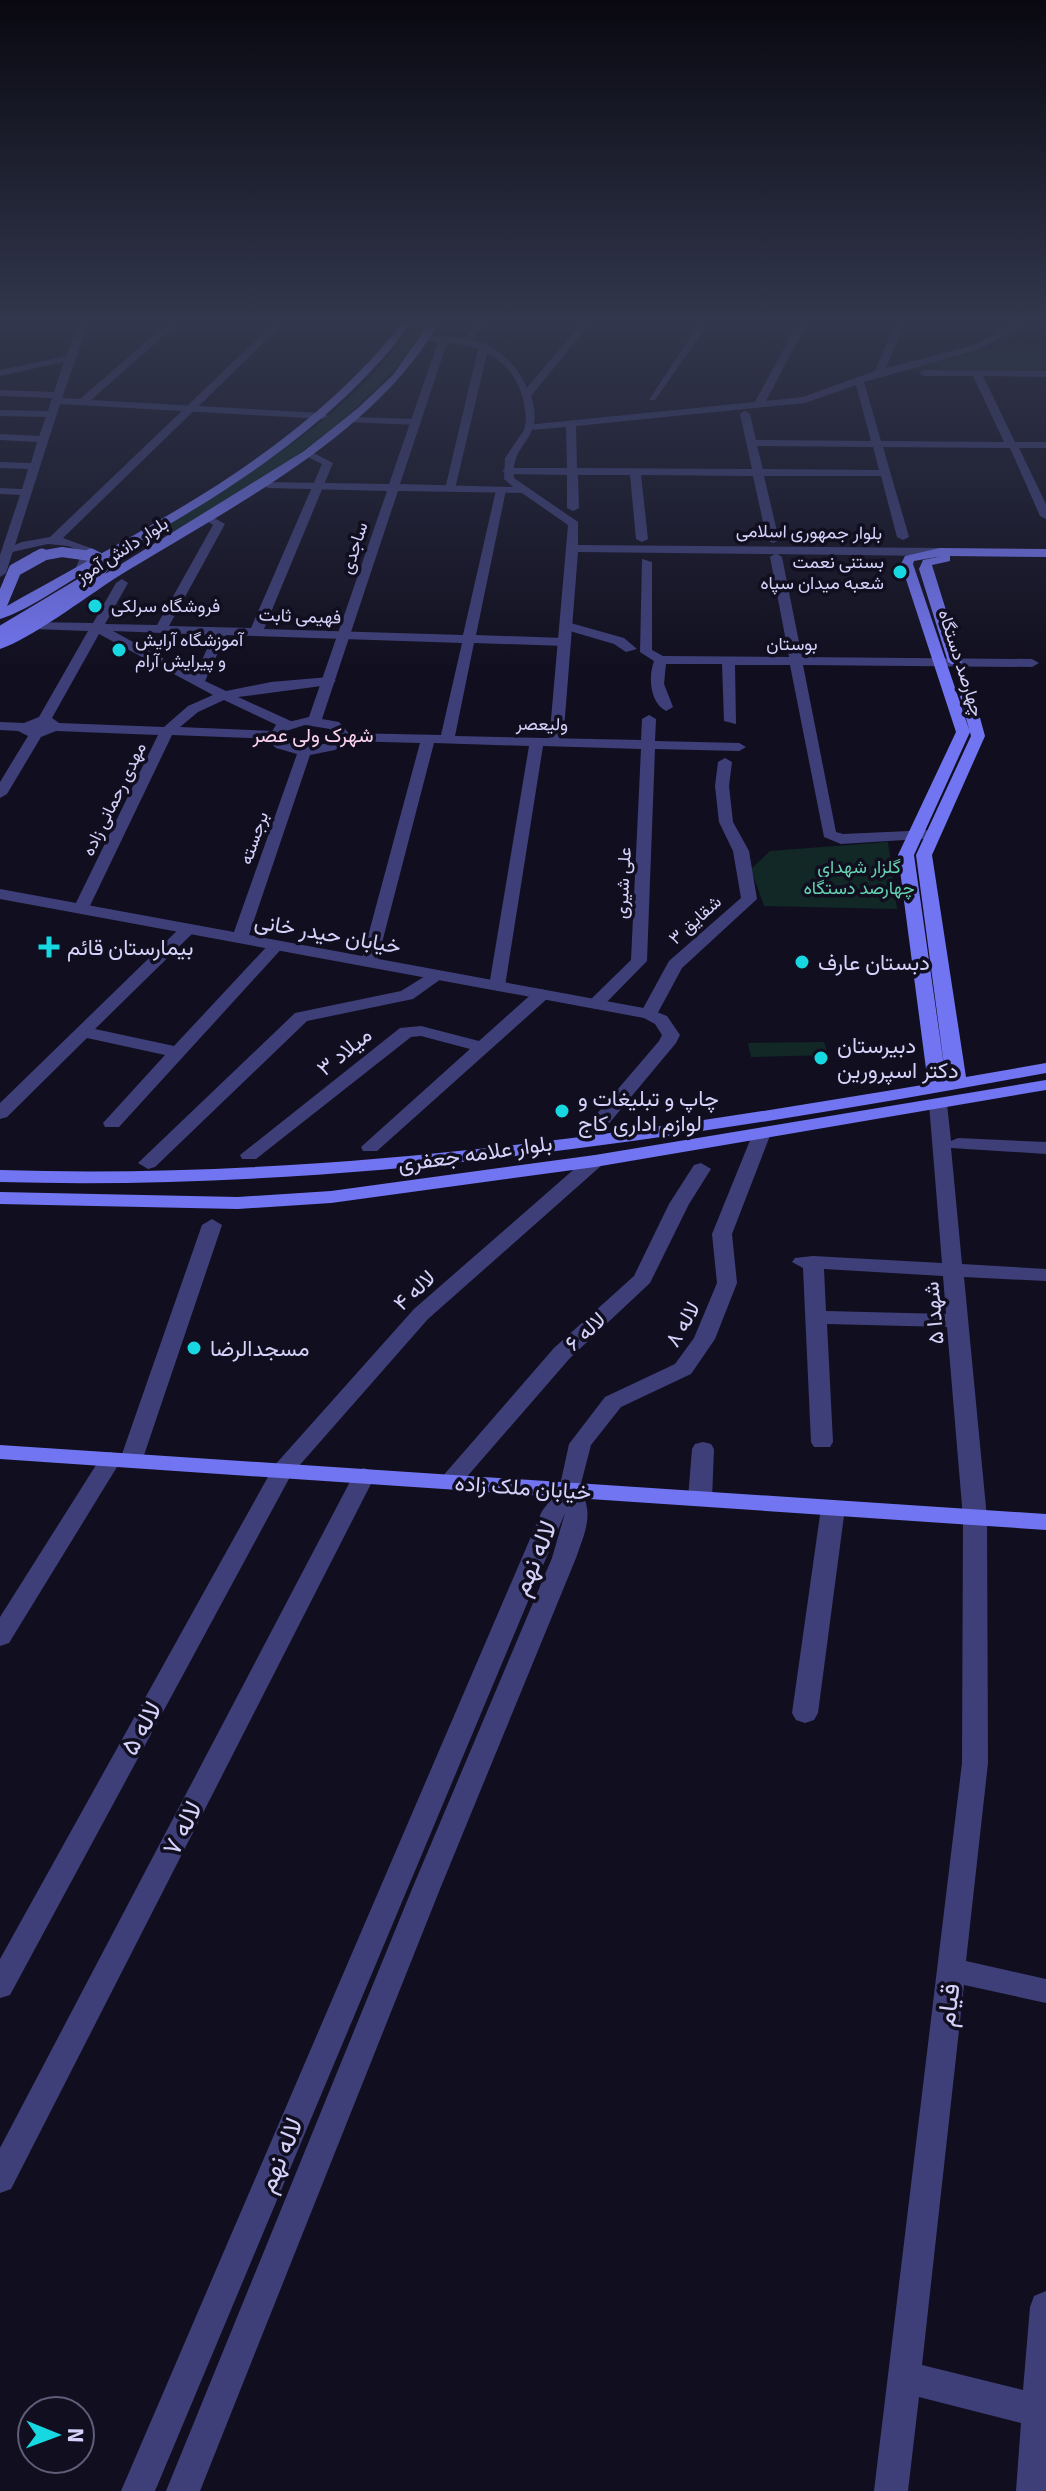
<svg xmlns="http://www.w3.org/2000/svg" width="1046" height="2491" viewBox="0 0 1046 2491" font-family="Signika,Vazirmatn,sans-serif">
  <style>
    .green { fill: #122826 }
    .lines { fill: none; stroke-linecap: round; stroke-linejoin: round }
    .minor { fill: #3e3f79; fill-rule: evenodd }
    .tertiary { fill: #3e3f79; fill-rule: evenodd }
    .secondary { fill: #7275f1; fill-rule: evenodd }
    .secondary-bridge-far1 { stroke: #7275f1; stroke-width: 10 }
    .secondary-bridge { stroke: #7275f1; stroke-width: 13 }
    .poi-dot { fill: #17d7e1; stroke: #110f1f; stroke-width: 3 }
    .labels { text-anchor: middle; stroke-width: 7; stroke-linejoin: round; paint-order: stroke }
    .far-street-label { font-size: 18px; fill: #d4d1fa; stroke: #110f1f }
    .far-poi-label { font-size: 18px; fill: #d4d1fa; stroke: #110f1f; text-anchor: start }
    .far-park-label { font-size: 18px; fill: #65d3b2; stroke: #110f1f }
    .far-neighbourhood-label { font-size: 20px; fill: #fbd3ee; stroke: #110f1f }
    .street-label { font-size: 22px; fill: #d4d1fa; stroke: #110f1f }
    .poi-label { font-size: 22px; fill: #d4d1fa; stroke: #110f1f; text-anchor: start }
    .near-street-label { font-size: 26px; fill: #d4d1fa; stroke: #110f1f }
  </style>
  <rect width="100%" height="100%" fill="#110f1f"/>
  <!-- green -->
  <g class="green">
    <path d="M415,321H432C420,344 403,360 386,378C321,447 253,484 173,532L156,531C249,472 353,417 415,321Z"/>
    <polygon points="988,348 1046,348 1046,372 895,371"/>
    <polygon points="888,842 897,909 764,906 751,869 770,851"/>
    <polygon points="824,1042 828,1055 751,1057 748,1043"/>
  </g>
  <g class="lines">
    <!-- minor -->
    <g class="minor">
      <polygon points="80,321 89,321 62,398 80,399 170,321 180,321 91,400 323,413 328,416 323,419 60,404 6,573 0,577 0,555 20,495 0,494 0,488 22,489 28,469 0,468 0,462 31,463 37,442 0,440 0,434 39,436 46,417 0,416 0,410 48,411 52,398 0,396 0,390 54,392 64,362 0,376 0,370 66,356"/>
      <polygon points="479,321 488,321 468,343 462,343"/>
      <polygon points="701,321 710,321 655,400 649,400"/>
      <path d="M799,321H808L766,401L803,397L875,371L896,321H905L886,368L974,345L1021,321H1033L980,349L864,382L881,441L1004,442L973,376H924L919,373L924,370L1046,371V377L983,376L1015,442H1046V448H1019L1046,504V519L1040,516L1010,448L883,447L909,537L903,540L897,537L881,476H764L779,540L773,543L767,540L753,476L641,475L648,539L642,542L636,539L630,475H578L579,508L573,511L567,508V475L507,474L502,471L507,468H567L566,427L530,430L526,425L755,402ZM856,385L871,441L756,440L750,414L745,411L740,414L752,469L577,468L576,426L805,403ZM757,446L873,447L879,470L763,469Z"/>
      <polygon points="484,342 489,345 455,489 450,492 445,489 479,345"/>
      <polygon points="352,417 417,419 422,422 417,425 348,422"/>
      <path d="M308,450L333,463L264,629L463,635L496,490L501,487L506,490L476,635L565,638L571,642L565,646L474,643L455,736L641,740L642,719L649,715L656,719L655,741L739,743L746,747L739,751L655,749L647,961L601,1008L595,1009L586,1004L631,960L641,749L543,746L505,986L497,991L489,986L529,746L434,743L377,962L369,967L361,962L420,743L345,741L338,737L345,733L441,735L462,643L226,635L205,681L226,691L271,682L329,677L336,681L329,685L238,697L293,722V728H283L224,700L198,712L180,727L274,731L281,735L274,739L172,735L87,912H75L73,909L158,735L56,731L41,737L7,794L0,798V782L28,736L18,731L0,730V722L24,723L39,717L88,631L33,629L29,628V622L93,623L116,583L122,579L128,583L105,624L157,625L213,525L201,517L207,514L225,524L169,626L251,628L322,464L304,455V451ZM113,631L213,635L195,676ZM99,634L213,695L188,706L164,727L59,723L52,718Z"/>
      <path d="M776,553L782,557L802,657L1032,659L1039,663L1032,667L803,665L836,832L843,834L931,830L936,832V838L841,844L824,837L790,665H735L736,724L724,721L722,664H666L664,684L673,707L666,711C650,703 648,677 654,661L640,652L642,559L652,562V650L663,656L789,657L770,557Z"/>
      <polygon points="567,622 624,638 637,649 626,652 614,644 563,629 561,626"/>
      <polygon points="725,758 732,762 729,786 733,822 749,851 757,899 682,968 655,1018 643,1018 640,1014 669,961 741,898 733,851 719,822 715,786 718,762"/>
      <polygon points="188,924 194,926 194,932 95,1029 174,1046 271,942 283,942 285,945 119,1127 105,1127 103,1123 165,1055 87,1038 7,1117 0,1119 0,1103 182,926"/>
      <polygon points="435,970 443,975 441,979 413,999 307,1021 155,1167 148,1169 138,1163 295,1013 401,991"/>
      <polygon points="542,989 550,994 548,998 377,1151 363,1151 361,1147 470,1049 421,1036 411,1037 256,1159 242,1159 240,1155 400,1028 421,1026 479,1041 536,990"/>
      <path d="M938,1099L947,1104L951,1141L958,1138L1046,1142V1154L951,1148L962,1264L1046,1269V1281L964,1277L987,1518L988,1763L966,1961L1046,1979V2003L964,1985L922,2365L1023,2390L1030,2307L1034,2296L1046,2291V2491H1016L1021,2423L919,2397L908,2491H874L962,1763L963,1518L947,1327L827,1324L833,1442L830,1447H814L811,1442L803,1268L792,1262L795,1258L813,1256L942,1263L929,1104ZM824,1269L943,1276L946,1314L826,1311Z"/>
      <polygon points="762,1127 771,1133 732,1234 737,1283 715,1339 691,1374 621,1407 591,1445 578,1495 562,1495 559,1490 569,1444 605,1397 675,1364 694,1338 717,1283 712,1234 753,1133"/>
      <polygon points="595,1155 604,1161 602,1165 428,1319 291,1475 10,1995 0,1998 0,1959 274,1466 414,1309 588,1157"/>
      <polygon points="701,1163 711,1169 689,1204 650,1283 570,1358 458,1487 442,1487 439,1482 442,1477 554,1348 634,1276 669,1204 694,1165"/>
      <polygon points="212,1219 222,1225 142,1461 139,1466 131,1468 120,1462 9,1643 0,1646 0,1617 103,1454 111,1452 121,1457 202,1225"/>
      <polygon points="703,1442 711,1444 714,1449 712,1499 708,1505 692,1505 688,1499 692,1449 695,1444"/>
      <polygon points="364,1468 372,1471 375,1476 11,2189 0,2193 0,2148 353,1476 356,1471"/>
      <polygon points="833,1500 841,1502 845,1508 818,1713 814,1720 805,1723 796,1720 792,1713 821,1508 825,1502"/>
    </g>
    <!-- tertiary -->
    <g class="tertiary">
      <polygon points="276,321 286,321 63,538 93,549 86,570 76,567 83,552 68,546 48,544 3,554 3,550 22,542 50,537"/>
      <path d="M583,321H592L531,396C546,441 510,441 514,478L578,522V545L940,548L946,552L940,556L578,552L563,742L556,746L549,742L568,525L522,493L398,491L322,719L339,722L352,737L335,750L310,755L249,935L649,1009L667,1016L680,1035L676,1043L591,1145H577L575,1141L577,1137L659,1041L662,1035L655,1024L644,1018L0,899V889L234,932L297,754L276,748L267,739L276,725L309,717L387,491L268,488L263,485L268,482L389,484L438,342L424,341V337C469,333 509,345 527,388ZM447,343C494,347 524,370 526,421L524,430L505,458L504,479L513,487L400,484ZM305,725L330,729L337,737C321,749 298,750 282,738L286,731Z"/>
      <path d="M570,1482L578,1485C595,1513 586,1529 576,1558L440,1889L200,2491H166L412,1889L552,1558L565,1513L155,2491H121L542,1511L562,1485Z"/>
    </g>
    <!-- secondary -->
    <g class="secondary">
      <path d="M404,321H413C330,433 211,502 91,569C62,585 31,609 0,619V610C147,526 297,457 404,321Z"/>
      <path d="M431,321H440C373,439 226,509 114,579C85,598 30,639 0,649V639L304,451L358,408L393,375Z"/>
      <path d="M940,548L1046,549V557L950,556V561L932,565L962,662L955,666L948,662L919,569L923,560L942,556L914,561L913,564L970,732L914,855L946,1080L916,855L971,736L960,696L967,692L974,696L985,736L932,855L966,1077L1046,1063V1073C702,1136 350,1192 0,1182V1170C311,1180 623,1136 928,1084L898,855L956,732L901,564L905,556Z"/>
      <polygon points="1046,1080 1046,1090 595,1167 331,1203 238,1209 0,1204 0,1192 238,1197 331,1191 595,1155"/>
      <polygon points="0,1445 1046,1514 1046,1530 0,1459"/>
    </g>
    <!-- secondary-bridge-far1 -->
    <polyline class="secondary-bridge-far1" points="35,557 62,552 97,557"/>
    <!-- secondary-bridge -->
    <g class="secondary-bridge">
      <polyline points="0,606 15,570 42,555"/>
      <polyline points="0,633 97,575 105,562 91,555"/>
    </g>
  </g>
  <!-- sky -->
  <linearGradient id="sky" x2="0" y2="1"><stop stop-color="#090811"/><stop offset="0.48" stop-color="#32374d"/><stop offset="1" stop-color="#32374d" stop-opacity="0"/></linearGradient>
  <rect width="1046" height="670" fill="url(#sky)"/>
  <!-- markers -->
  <g class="poi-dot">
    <circle cx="900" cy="572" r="8"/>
    <circle cx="95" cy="606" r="8"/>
    <circle cx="119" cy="650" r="8"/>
    <path d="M45 935h8v8h8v8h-8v8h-8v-8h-8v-8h8z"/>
    <circle cx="802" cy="962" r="8"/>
    <circle cx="821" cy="1058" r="8"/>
    <circle cx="562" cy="1111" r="8"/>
    <circle cx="194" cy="1348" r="8"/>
  </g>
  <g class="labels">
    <!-- far-street labels -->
    <g class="far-street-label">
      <text transform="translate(809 532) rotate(1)" y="6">بلوار جمهوری اسلامی</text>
      <text transform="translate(354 548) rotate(-72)" y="6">ساجدی</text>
      <text transform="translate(122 550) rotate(-33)" y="6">بلوار دانش آموز</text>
      <text transform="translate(300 616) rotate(2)" y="6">فهیمی ثابت</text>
      <text x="792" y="650">بوستان</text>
      <text transform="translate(961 663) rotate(72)" y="6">چهارصد دستگاه</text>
      <text transform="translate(542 724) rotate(1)" y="6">ولیعصر</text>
      <text transform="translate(114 799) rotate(-64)" y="6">مهدی رحمانی زاده</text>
      <text transform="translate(254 838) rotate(-71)" y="6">برجسته</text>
      <text transform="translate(623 883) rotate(-87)" y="6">علی شیری</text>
      <text transform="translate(695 920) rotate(-42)" y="6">شقایق ۳</text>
    </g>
    <!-- far-poi labels -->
    <g class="far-poi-label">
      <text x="884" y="568" text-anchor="end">بستنی نعمت<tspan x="884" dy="21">شعبه میدان سپاه</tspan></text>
      <text x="111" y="612">فروشگاه سرلکی</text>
      <text x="135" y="646">آموزشگاه آرایش<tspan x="135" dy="21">و پیرایش آرام</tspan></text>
    </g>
    <!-- far-park labels -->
    <g class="far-park-label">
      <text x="859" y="873">گلزار شهدای<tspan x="859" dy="21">چهارصد دستگاه</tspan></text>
    </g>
    <!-- far-neighbourhood labels -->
    <g class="far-neighbourhood-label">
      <text x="313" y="742">شهرک ولی عصر</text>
    </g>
    <!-- street labels -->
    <g class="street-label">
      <text transform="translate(328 933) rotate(10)" y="8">خیابان حیدر خانی</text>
      <text transform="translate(344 1051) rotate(-39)" y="8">میلاد ۳</text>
      <text transform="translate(475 1153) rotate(-8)" y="8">بلوار علامه جعفری</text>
      <text transform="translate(414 1290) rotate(-43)" y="8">لاله ۴</text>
      <text transform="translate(933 1313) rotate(-95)" y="8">شهدا ۵</text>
      <text transform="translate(682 1324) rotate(-60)" y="8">لاله ۸</text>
      <text transform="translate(585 1331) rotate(-42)" y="8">لاله ۶</text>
      <text transform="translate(523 1487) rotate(4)" y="8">خیابان ملک زاده</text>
    </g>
    <!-- poi labels -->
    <g class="poi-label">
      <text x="67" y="955">بیمارستان قائم</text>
      <text x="818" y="970">دبستان عارف</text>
      <text x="837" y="1053">دبیرستان<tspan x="837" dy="25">دکتر اسپرورین</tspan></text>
      <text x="578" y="1106">چاپ و تبلیغات و<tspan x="578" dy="25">لوازم اداری کاج</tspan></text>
      <text x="210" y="1356">مسجدالرضا</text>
    </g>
    <!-- near-street labels -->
    <g class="near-street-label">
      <text transform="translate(534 1558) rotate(-67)" y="9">لاله نهم</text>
      <text transform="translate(141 1728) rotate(-61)" y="9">لاله ۵</text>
      <text transform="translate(182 1828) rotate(-63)" y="9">لاله ۷</text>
      <text transform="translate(948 2005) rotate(-83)" y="9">قیام</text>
      <text transform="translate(280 2155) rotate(-67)" y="9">لاله نهم</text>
    </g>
  </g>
  <!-- north arrow -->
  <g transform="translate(56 2435) rotate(91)"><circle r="38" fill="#110f1f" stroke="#5f5d77" stroke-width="2"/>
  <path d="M0-6L14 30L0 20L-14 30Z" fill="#17d7e1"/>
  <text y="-12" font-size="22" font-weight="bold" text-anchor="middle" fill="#d4d1fa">N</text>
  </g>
</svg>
